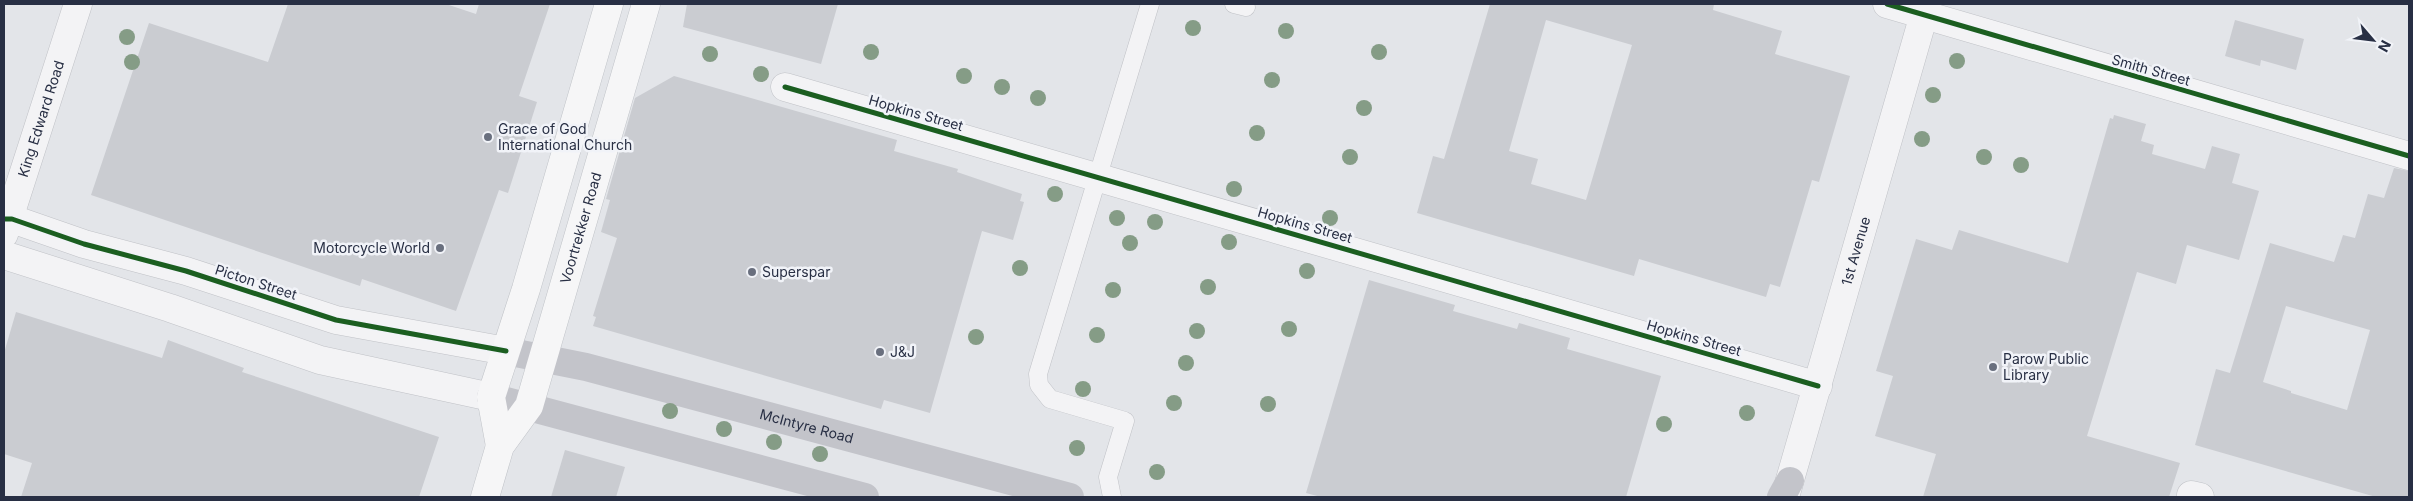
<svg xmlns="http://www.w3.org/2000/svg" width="2413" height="501" viewBox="0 0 2413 501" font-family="Inter,sans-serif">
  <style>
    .building { fill: #caccd1; fill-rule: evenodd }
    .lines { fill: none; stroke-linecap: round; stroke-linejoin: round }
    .service-casing { stroke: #c0c2c7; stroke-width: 19 }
    .minor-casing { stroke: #c0c2c7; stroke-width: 29 }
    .primary-casing { stroke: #bfc2c7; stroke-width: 29 }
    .service { stroke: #f3f3f5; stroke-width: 18 }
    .minor { stroke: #f3f3f5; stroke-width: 28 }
    .secondary { stroke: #c3c4ca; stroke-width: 28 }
    .primary { stroke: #f6f6f7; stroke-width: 28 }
    .cycleway-casing { stroke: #f1f3f8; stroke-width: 8 }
    .cycleway { stroke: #1b5e20; stroke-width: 5 }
    .tree { fill: #859c86 }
    .poi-dot { fill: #696f7e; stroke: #f1f3f8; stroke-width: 2 }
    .labels { text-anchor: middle; stroke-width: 5; stroke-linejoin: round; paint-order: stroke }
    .street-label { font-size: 14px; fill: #282f44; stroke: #f1f3f8 }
    .poi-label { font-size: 14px; fill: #282f44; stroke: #f1f3f8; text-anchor: start }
  </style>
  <rect width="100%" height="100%" fill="#e3e5e9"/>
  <!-- building -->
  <g class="building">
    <polygon points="288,4 446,4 476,14 479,4 550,4 519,96 537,102 508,193 499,190 456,311 362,279 360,286 91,195 149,23 268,62"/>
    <polygon points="687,4 838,4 821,64 683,27"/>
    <path d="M1490,4H1714L1713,10L1782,31L1775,54L1850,76L1819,182L1812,180L1780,287L1770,284L1766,297L1639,259L1634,276L1417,213L1433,156L1444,159ZM1546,20L1632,45L1586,200L1531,184L1538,159L1509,151Z"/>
    <polygon points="2235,20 2304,39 2296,70 2261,60 2260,66 2225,56"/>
    <polygon points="674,76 897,140 894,151 958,169 957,172 1022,194 1020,201 1024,202 1013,240 982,231 930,413 884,400 881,409 593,326 596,317 593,316 617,238 601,232 610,200 606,199 635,98"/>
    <polygon points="2114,115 2146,124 2141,141 2154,145 2152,154 2205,169 2212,146 2240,154 2232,183 2259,191 2239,260 2187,245 2176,284 2137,272 2087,436 2180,463 2169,497 1923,497 1936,454 1875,436 1893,376 1876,371 1916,239 1952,250 1959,230 2068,263 2110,118 2113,119"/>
    <path d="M2394,168L2409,171V497H2376L2195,445L2216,369L2230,373L2270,243L2334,262L2343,235L2355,238L2368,194L2384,198ZM2286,306L2370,330L2347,410L2291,393V391L2263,382Z"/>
    <polygon points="1369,280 1455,305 1453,311 1517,329 1519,323 1570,338 1567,349 1661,376 1626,497 1321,497 1306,493"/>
    <polygon points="16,312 162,358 168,340 244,368 242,372 439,437 419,497 21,497 32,463 4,454 4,353"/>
    <polygon points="565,450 625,467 616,497 551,497"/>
  </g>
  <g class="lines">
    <!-- service casing -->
    <g class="service-casing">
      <g id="service">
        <polyline points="1234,4 1246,7"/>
        <polyline points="1112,497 1108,477 1125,421 1050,399 1039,385 1038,374 1150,4"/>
      </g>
    </g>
    <!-- minor casing -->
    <g class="minor-casing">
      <g id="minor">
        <polyline points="1887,4 2409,156"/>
        <polyline points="785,87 1818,386"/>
        <polyline points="4,219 12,219 84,244 186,271 336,320 506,351"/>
        <path id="s1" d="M4,234L78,4"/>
        <polyline points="4,255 170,308 320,360 491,397"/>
        <polyline points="2191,495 2200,497"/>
        <path id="s2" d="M1785,497L1927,4"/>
      </g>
    </g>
    <!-- primary casing -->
    <g class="primary-casing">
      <g id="primary">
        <polyline points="500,446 491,397 526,289 609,4"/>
        <path id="s4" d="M485,497L500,446L529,406L646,4"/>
      </g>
    </g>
    <!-- service -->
    <use href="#service" class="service"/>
    <!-- minor -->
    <use href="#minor" class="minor"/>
    <!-- secondary -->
    <g class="secondary">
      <path id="s3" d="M506,351L586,367L1070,497"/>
      <polyline points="491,397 865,497"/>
      <polyline points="1781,497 1790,481"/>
    </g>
    <!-- primary -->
    <use href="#primary" class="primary"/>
    <!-- cycleway casing -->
    <g class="cycleway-casing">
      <g id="cycleway">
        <polyline points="1887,4 2409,156"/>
        <polyline points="785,87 1818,386"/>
        <polyline points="4,219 12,219 84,244 186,271 336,320 506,351"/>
      </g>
    </g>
    <!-- cycleway -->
    <use href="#cycleway" class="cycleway"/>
  </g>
  <!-- trees -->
  <g class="tree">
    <circle cx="1193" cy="28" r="8"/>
    <circle cx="1286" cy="31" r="8"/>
    <circle cx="127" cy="37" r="8"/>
    <circle cx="871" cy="52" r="8"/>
    <circle cx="1379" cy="52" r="8"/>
    <circle cx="710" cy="54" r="8"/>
    <circle cx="1957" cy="61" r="8"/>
    <circle cx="132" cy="62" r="8"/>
    <circle cx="761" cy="74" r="8"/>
    <circle cx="964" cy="76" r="8"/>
    <circle cx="1272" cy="80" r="8"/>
    <circle cx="1002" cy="87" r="8"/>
    <circle cx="1933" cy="95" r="8"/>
    <circle cx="1038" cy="98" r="8"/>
    <circle cx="1364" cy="108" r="8"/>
    <circle cx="1257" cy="133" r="8"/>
    <circle cx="1922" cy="139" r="8"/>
    <circle cx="1350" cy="157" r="8"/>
    <circle cx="1984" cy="157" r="8"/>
    <circle cx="2021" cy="165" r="8"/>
    <circle cx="1234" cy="189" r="8"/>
    <circle cx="1055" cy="194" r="8"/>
    <circle cx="1117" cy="218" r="8"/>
    <circle cx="1330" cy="218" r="8"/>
    <circle cx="1155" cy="222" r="8"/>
    <circle cx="1229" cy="242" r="8"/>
    <circle cx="1130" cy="243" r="8"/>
    <circle cx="1020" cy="268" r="8"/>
    <circle cx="1307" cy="271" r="8"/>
    <circle cx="1208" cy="287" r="8"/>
    <circle cx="1113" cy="290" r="8"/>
    <circle cx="1289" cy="329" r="8"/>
    <circle cx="1197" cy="331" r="8"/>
    <circle cx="1097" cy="335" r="8"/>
    <circle cx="976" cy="337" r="8"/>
    <circle cx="1186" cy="363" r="8"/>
    <circle cx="1083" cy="389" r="8"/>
    <circle cx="1174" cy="403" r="8"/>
    <circle cx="1268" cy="404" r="8"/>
    <circle cx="670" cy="411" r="8"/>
    <circle cx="1747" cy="413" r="8"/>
    <circle cx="1664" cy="424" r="8"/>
    <circle cx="724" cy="429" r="8"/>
    <circle cx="774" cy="442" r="8"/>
    <circle cx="1077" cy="448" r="8"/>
    <circle cx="820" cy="454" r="8"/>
    <circle cx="1157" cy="472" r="8"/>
  </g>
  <!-- markers -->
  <g class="poi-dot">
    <circle cx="488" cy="137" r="5"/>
    <circle cx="440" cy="248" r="5"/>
    <circle cx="752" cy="272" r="5"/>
    <circle cx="880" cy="352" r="5"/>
    <circle cx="1993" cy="367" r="5"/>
  </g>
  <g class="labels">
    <!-- street labels -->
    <g class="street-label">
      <text transform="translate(2151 70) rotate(16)" y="5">Smith Street</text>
      <text transform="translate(916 113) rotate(16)" y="5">Hopkins Street</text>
      <text dy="5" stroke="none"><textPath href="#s1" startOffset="121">King Edward Road</textPath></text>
      <text transform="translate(1305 225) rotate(16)" y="5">Hopkins Street</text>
      <text dy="5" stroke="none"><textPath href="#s4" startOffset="288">Voortrekker Road</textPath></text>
      <text dy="5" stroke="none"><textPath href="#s2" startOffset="256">1st Avenue</textPath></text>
      <text transform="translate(256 282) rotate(18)" y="5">Picton Street</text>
      <text transform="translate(1694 338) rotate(16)" y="5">Hopkins Street</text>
      <text dy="5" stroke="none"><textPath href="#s3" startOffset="310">McIntyre Road</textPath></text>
    </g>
    <!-- poi labels -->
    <g class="poi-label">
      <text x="498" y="134">Grace of God<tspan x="498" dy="16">International Church</tspan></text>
      <text x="430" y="253" text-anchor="end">Motorcycle World</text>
      <text x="762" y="277">Superspar</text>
      <text x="890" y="357">J&amp;J</text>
      <text x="2003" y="364">Parow Public<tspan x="2003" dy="16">Library</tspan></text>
    </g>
  </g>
  <!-- border -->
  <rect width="2413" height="501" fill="none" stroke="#282f44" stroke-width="10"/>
  <!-- north arrow -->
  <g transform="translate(2373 40) rotate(118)" stroke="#f1f3f8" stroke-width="4" paint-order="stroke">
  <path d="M0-4L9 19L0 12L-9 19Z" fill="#282f44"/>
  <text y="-8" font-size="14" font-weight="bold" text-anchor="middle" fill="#282f44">N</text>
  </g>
</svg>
